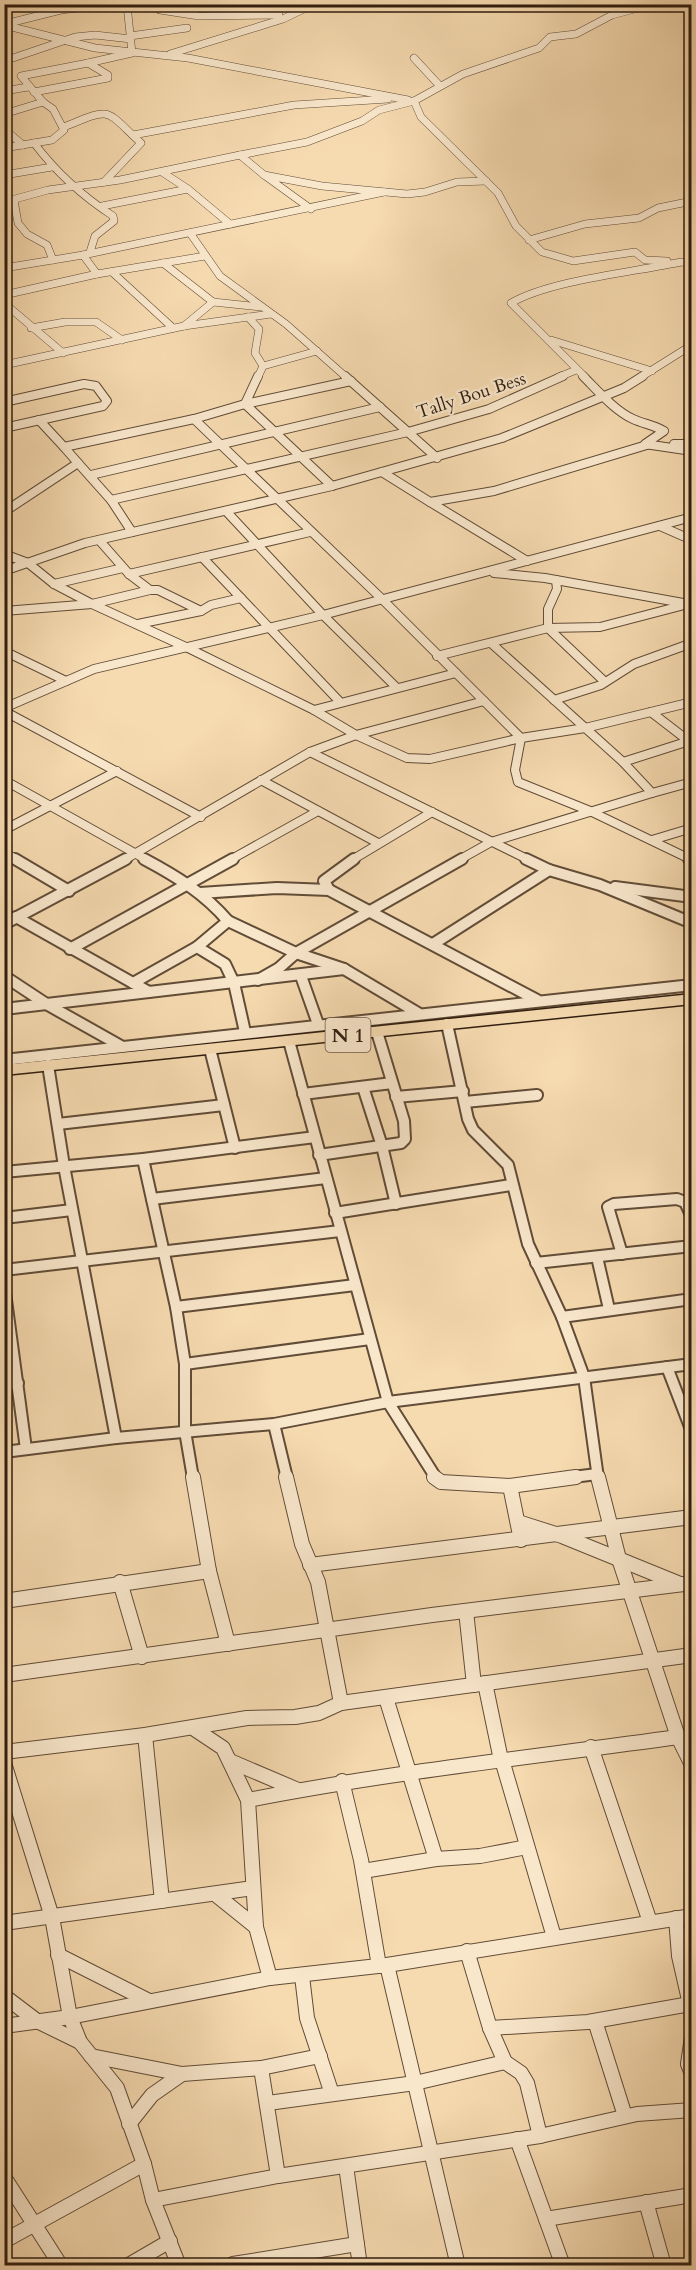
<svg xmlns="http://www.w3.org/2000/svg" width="696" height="2270" viewBox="0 0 696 2270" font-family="Cardo,serif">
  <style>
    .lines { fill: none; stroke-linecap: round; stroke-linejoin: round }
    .minor-far3-casing { stroke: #614c37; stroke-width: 8 }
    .minor-far2-casing { stroke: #614c37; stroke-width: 10 }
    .minor-far1-casing { stroke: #614c37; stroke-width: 14 }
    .minor-casing { stroke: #614c37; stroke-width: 16 }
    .trunk-casing { stroke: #2f1d0f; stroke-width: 3 }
    .minor-far3 { stroke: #f9e7cc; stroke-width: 7 }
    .minor-far2 { stroke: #f9e7cc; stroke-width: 8 }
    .minor-far1 { stroke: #f9e7cc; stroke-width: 10 }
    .minor { stroke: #f9e7cc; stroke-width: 14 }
    .trunk { fill: #f6dab0; fill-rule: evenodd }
    .labels { text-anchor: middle; stroke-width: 4.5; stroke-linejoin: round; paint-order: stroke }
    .far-street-label { font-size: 18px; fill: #2f1d0f; stroke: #f9e7cc }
    .shield { fill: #f9e7cc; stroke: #6c5a48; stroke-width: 1.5 }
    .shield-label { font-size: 20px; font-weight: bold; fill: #2f1d0f }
  </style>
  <rect width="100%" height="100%" fill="#f6dab0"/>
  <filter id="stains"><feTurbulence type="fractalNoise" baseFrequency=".00333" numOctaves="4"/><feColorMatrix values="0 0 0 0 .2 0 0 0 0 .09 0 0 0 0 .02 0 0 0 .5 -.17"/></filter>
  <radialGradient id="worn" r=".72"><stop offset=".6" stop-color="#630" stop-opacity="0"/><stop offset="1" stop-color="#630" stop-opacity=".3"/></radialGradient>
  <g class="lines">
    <!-- minor-far3 casing -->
    <g class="minor-far3-casing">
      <g id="minor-far3">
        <polyline points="160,10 199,16 279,15"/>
        <polyline points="5,24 61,10 101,5 281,4"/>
        <polyline points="4,25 95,48 188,58 408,100"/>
        <polyline points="130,36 187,28"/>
        <polyline points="170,54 283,19 314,4"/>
        <polyline points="414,58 439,85"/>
        <polyline points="4,61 75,37 95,35 131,39"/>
        <polyline points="4,91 28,87"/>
        <polyline points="34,92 108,78 108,75 88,63 132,53 127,5"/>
        <polyline points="414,101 421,117 498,193 516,226 542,252 573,261 635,252 645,260 667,261"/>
        <polyline points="4,114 43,102 21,76 88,63"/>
        <path d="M64,127C113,107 103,108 141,143L104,182"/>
        <polyline points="4,129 23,145"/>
        <polyline points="133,135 294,105 388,99"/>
        <path d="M34,143C56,172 82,196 113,216L114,221L95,236L90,252"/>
        <polyline points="4,148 52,140 64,130 53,109 43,102"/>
        <polyline points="4,175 52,167"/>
        <polyline points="264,175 240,155 307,142 362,121 379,110 414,101 463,74 539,48 550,37 576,34 612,15 653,4"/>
        <polyline points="188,189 230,224"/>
        <polyline points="14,200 18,223 27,234 47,245 53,260"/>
        <polyline points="4,202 48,190 120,180 240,155"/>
        <polyline points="102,206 188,189 162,172"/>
        <polyline points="311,209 264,175 322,186 407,194 425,192 457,182 486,181"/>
        <polyline points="190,233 220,276 286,324 346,377"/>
        <polyline points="529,240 585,224 639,218 658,208 692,201"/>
        <polyline points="163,263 213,302 260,307"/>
        <polyline points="4,268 83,255 384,192"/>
        <polyline points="112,272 173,328"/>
        <polyline points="97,274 205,256"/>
        <polyline points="4,295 97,274 83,255"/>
        <polyline points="4,303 63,353"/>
        <polyline points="248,317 259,329 255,353 263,366"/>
        <polyline points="184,326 213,302"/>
        <polyline points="31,328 65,322 96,322 122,340"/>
        <polyline points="551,340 652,371"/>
        <polyline points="4,365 184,326 271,314"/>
        <polyline points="258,377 263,366 317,351"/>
        <polyline points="559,377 576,370"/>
        <path d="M585,377L511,303C551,280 634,272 681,262L692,263"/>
        <polyline points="641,377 692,345"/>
      </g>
    </g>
    <!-- minor-far2 casing -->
    <g class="minor-far2-casing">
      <g id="minor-far2">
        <polyline points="258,376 245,404 332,486"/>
        <polyline points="345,376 437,458"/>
        <path d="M583,376C597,390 615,411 633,419C644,424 654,425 664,431L645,444L692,451"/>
        <polyline points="351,381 245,404 194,419 382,599 521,738"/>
        <polyline points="4,402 84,384 96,386 107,401 103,406 4,428"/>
        <polyline points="39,420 64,447"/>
        <polyline points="674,444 685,444 692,438"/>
        <polyline points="78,463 111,500"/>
        <polyline points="382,472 430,502 494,491 650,444"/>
        <polyline points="91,475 380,407"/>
        <polyline points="430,502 527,561"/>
        <polyline points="226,511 323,615 396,687"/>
        <polyline points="4,512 78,463 64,447 194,419"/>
        <polyline points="660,526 692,540"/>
        <polyline points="132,532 111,500 408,432 489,409 563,376"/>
        <polyline points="99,540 129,574 150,590"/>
        <polyline points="4,554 28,563 54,584 92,604 188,648 314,710 356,735 407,758 430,759 521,738 585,728 692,702"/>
        <polyline points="202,557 340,702"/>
        <polyline points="4,571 85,543 332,486 502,438 624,388 643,376"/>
        <polyline points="494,573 545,578 683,603"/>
        <polyline points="129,574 310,532"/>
        <polyline points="556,580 557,589 548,609 548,628 605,682"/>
        <polyline points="54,584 123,568"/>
        <polyline points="4,611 92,604 150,590 158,590 201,611"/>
        <polyline points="138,624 201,611 211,605 241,598"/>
        <polyline points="4,651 66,681"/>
        <polyline points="437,656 548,628 600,627 692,603"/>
        <polyline points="554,700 601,685 634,664 692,643"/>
        <polyline points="4,708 94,669 323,615 692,517"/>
        <polyline points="314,710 456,673"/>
        <polyline points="4,711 201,817"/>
        <polyline points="521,738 515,770 518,782 590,811 692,860"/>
        <polyline points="310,752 529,860"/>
        <polyline points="623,762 686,742 686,739 651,712"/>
        <polyline points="4,780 147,860"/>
        <polyline points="261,780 378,843"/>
        <polyline points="652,793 692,782"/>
        <polyline points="4,830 117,771"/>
        <polyline points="652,840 692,828"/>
        <polyline points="4,852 17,860"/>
        <polyline points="124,860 310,752 356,735 484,701"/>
        <polyline points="230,860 318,811"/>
        <polyline points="352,860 432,812"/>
        <polyline points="459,860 491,842 652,793 623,762 491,643"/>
      </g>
    </g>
    <!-- minor-far1 casing -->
    <g class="minor-far1-casing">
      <g id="minor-far1">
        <polyline points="15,859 69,891"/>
        <polyline points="526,859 549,870 600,885 692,923"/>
        <polyline points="689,859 692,860"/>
        <polyline points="615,887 692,897"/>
        <polyline points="329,890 324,881 354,859"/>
        <polyline points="200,893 277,888 329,890 537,1000"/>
        <polyline points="16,917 149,992 344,969"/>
        <polyline points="228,921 296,953 344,969 418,1013"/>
        <polyline points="4,924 126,859"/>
        <polyline points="433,944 549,870"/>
        <polyline points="197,947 225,964 234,983 245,1032"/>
        <polyline points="70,949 233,859"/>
        <polyline points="4,976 48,1005 121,1046"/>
        <polyline points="301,976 318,1024"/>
        <polyline points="258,980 279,968 296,953 462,859"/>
        <path d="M133,983L197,947L228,921C204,893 176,876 144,859"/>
        <polyline points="4,1009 149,992"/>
        <polyline points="447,1024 468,1119 473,1130 508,1165 528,1244 562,1317"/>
        <polyline points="289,1041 388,1402 436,1478"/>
        <polyline points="210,1049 235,1148"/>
        <polyline points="4,1060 692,985"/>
        <polyline points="48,1065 64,1166 116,1438"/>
        <polyline points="363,1087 382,1146 396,1204"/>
        <polyline points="303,1094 392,1083"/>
        <polyline points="396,1097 463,1091"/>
        <polyline points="465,1102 537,1095"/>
        <polyline points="58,1124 224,1105"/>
        <polyline points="319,1155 401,1143 405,1139 404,1121 377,1032"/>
        <polyline points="143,1159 176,1307 185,1364 185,1431 193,1478"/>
        <polyline points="4,1172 143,1159 315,1137"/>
        <polyline points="152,1199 326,1178"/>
        <polyline points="335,1213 511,1185"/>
        <polyline points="4,1218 72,1210"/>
        <polyline points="622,1254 608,1207 614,1204 677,1199 685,1202 692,1217"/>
        <polyline points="597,1257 609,1309"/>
        <polyline points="536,1263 692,1246"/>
        <polyline points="4,1270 340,1231"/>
        <polyline points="4,1285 26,1449"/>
        <polyline points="176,1307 355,1285"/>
        <polyline points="185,1364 370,1339"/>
        <polyline points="667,1367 692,1432"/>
        <polyline points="4,1385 18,1383"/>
        <polyline points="274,1424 287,1478"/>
        <polyline points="4,1452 116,1438 274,1424 388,1402 692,1364"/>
        <polyline points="565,1478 597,1474"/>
        <polyline points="598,1478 584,1377 562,1317 692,1299"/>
      </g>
    </g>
    <!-- minor casing -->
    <g class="minor-casing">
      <g id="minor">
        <polyline points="193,1477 209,1571 228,1644"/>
        <polyline points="286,1477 302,1544 318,1582 341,1703"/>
        <polyline points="434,1477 441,1482 510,1486 576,1477"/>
        <polyline points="598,1477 619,1559 678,1737 692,1765"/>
        <polyline points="510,1486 521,1540"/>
        <polyline points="518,1522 562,1536 680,1584"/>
        <polyline points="310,1565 692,1517"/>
        <polyline points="120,1582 142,1657"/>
        <polyline points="4,1601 209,1571"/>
        <polyline points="466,1611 474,1685"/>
        <polyline points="4,1675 432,1615 692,1583"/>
        <polyline points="485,1683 501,1760"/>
        <polyline points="386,1698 436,1859 480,1856 527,1847"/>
        <polyline points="193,1728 223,1748 248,1800 256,1927 270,1978"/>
        <polyline points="145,1735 162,1901"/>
        <polyline points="591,1747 650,1922"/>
        <polyline points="4,1752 145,1735 247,1718 295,1717 319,1713 341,1703 692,1655"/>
        <polyline points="502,1760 554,1937"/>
        <polyline points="230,1761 298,1790"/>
        <polyline points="4,1763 52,1917 70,2017 80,2042 117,2088 144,2164 153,2200 179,2266"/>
        <polyline points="342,1781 361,1860 379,1966"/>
        <path d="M248,1800C390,1772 535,1757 678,1737"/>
        <polyline points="363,1871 436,1859"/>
        <polyline points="215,1894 256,1927"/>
        <polyline points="676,1918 679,1956 692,2013"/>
        <polyline points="4,1923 253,1888"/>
        <polyline points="467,1951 490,2028 505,2062 521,2073 527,2083 540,2136"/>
        <polyline points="58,1955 149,2001"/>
        <polyline points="387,1965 458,2266"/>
        <polyline points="302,1976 307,2018 332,2094"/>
        <polyline points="4,1996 37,2021 80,2042"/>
        <polyline points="595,2021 625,2116"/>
        <polyline points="4,2026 70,2017 270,1978 387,1965 692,1916"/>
        <polyline points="490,2028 588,2022 690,2004"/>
        <polyline points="692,2037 688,2064 692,2074"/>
        <polyline points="91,2056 182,2074 261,2068 320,2056"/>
        <polyline points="261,2068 278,2176"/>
        <polyline points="268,2103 415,2083 505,2062"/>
        <polyline points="129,2124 152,2095 182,2074"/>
        <polyline points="517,2139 563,2266"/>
        <polyline points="346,2166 360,2266"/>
        <polyline points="4,2177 61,2266"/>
        <polyline points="153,2200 278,2176 540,2136 637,2114 692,2110"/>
        <polyline points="646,2202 664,2266"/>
        <polyline points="546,2219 692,2195"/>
        <polyline points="4,2241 144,2164"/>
        <polyline points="233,2264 357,2244"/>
        <polyline points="127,2266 170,2241"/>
      </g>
    </g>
    <!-- trunk casing -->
    <g class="trunk-casing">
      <polygon id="trunk" points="692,994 692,1004 4,1075 4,1065"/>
    </g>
    <!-- minor-far3 -->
    <use href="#minor-far3" class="minor-far3"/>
    <!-- minor-far2 -->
    <use href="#minor-far2" class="minor-far2"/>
    <!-- minor-far1 -->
    <use href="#minor-far1" class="minor-far1"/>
    <!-- minor -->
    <use href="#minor" class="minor"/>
    <!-- trunk -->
    <use href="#trunk" class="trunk"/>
  </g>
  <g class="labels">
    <!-- far-street labels -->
    <g class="far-street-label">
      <text transform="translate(471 395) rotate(-18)" y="6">Tally Bou Bess</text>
    </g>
    <!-- shield labels -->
    <rect class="shield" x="325.5" y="1018" width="45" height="34" rx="4.5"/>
    <g class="shield-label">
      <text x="348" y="1042">N 1</text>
    </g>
  </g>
  <!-- margin -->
  <rect width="696" height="2270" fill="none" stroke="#f6dab0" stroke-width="24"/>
  <rect x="6" y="6" width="684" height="2258" fill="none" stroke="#2f1d0f" stroke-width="3"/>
  <rect x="12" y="12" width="672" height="2246" fill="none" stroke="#2f1d0f" stroke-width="1.5"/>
  <rect width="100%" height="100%" filter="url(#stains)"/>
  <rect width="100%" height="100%" fill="url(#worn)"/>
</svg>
